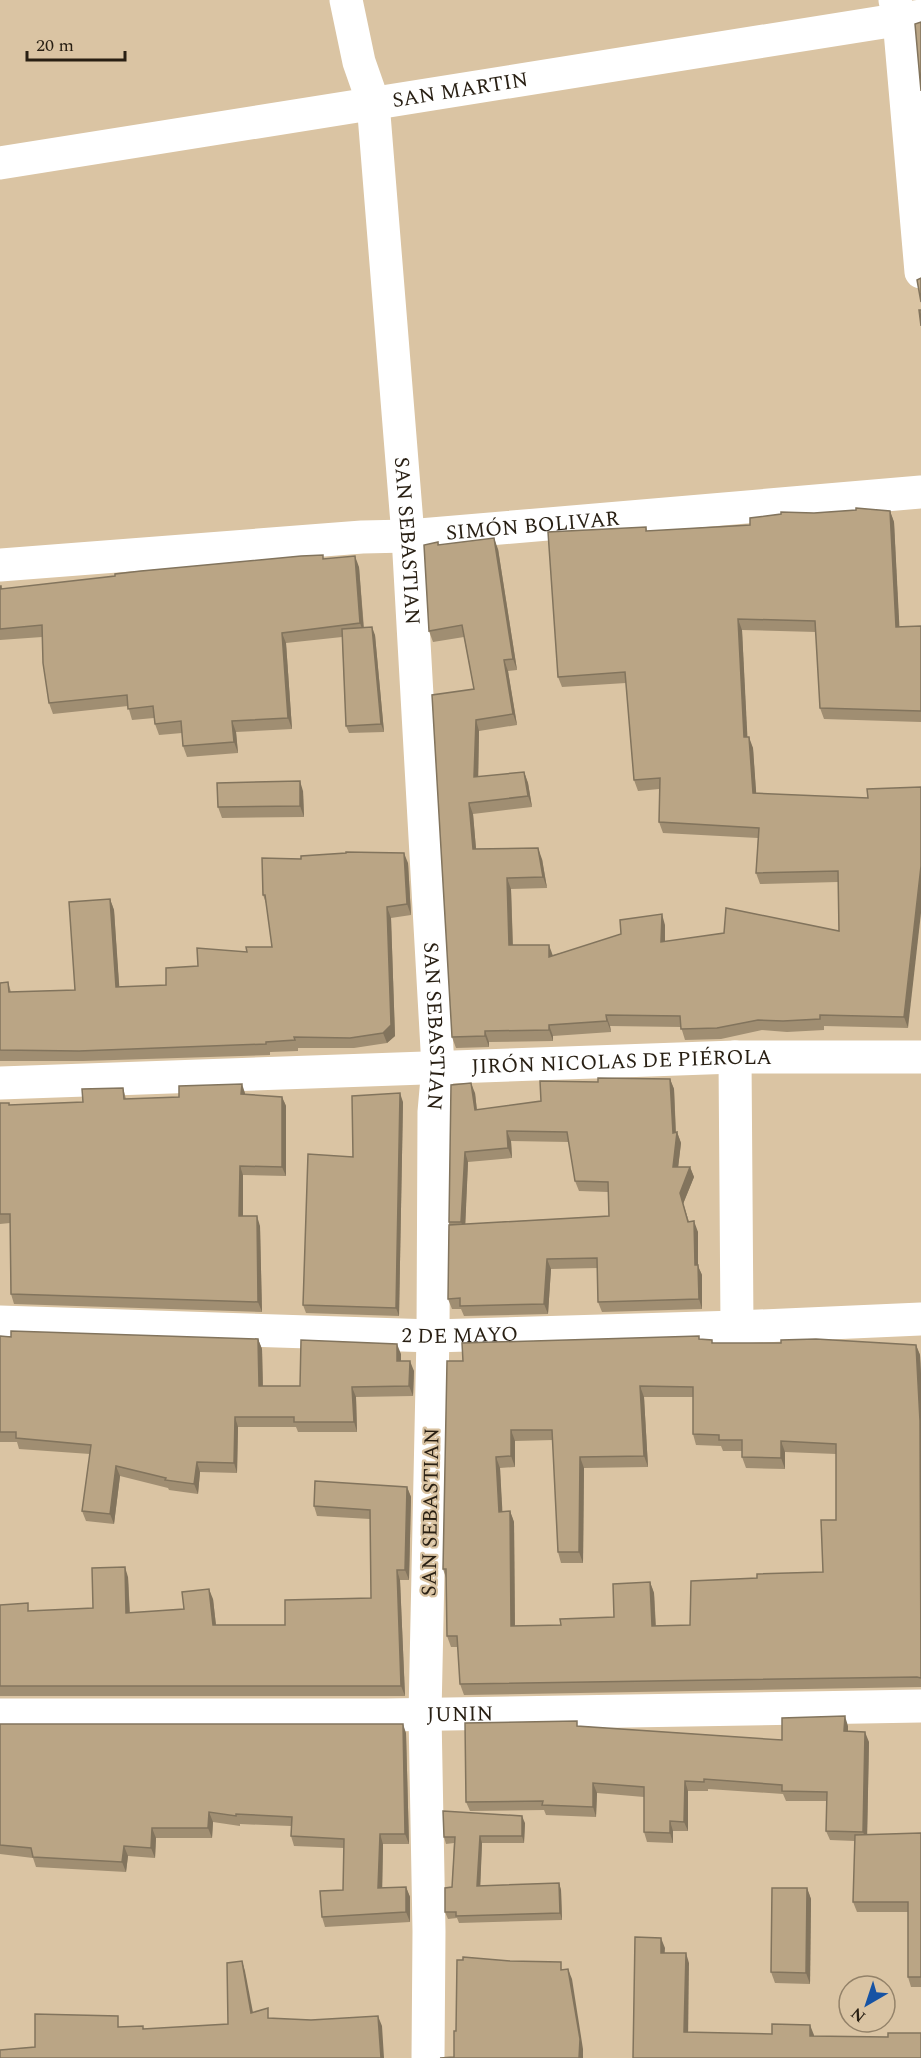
<svg xmlns="http://www.w3.org/2000/svg" width="921" height="2058" viewBox="0 0 921 2058" font-family="Spectral,serif">
  <style>
    .lines { fill: none; stroke-linecap: round; stroke-linejoin: round }
    .minor { stroke: #fff; stroke-width: 33 }
    .wall { fill: #a08e72; fill-rule: evenodd }
    .shaded-wall { fill: #82745d }
    .building { fill: #baa585; stroke: #82745d; stroke-width: 1.5; fill-rule: evenodd }
    .labels { text-anchor: middle; stroke-width: 4.5; stroke-linejoin: round; paint-order: stroke }
    .street-label { font-size: 21px; fill: #281f13; stroke: #dac4a3 }
  </style>
  <rect width="100%" height="100%" fill="#dac4a3"/>
  <g class="lines">
    <!-- minor -->
    <g class="minor">
      <path id="s1" d="M346,0L359,62L373,102L408,536L438,1067L434,1112L433,1336L425,1714L429,1931L428,2058"/>
      <polyline points="895,0 899,19 921,272"/>
      <path id="s2" d="M0,163L921,16"/>
      <path id="s3" d="M0,565L362,537L408,536L921,492"/>
      <polyline points="735,1057 737,1327"/>
      <path id="s4" d="M0,1083L735,1057H921"/>
      <path id="s5" d="M0,1322L433,1336L737,1327L921,1319"/>
      <path id="s6" d="M0,1715H386L921,1706"/>
    </g>
  </g>
  <!-- wall -->
  <g class="wall">
    <polygon points="890,511 894,522 899,627 921,626 921,722 824,719 820,708 816,632 742,630 747,737 753,748 756,794 868,798 908,1028 824,1026 824,1030 787,1032 762,1030 721,1039 685,1040 681,1027 610,1026 611,1032 553,1036 553,1041 489,1042 489,1047 456,1048 452,1037 474,689 464,637 433,642 429,631 438,542 439,545 498,549 517,670 508,671 517,725 479,731 478,777 524,772 528,783 532,807 473,814 476,849 542,859 547,888 511,889 513,945 553,955 665,925 665,941 839,931 838,882 760,884 756,873 758,838 663,833 659,822 659,789 638,791 634,780 626,683 562,687 558,677 646,527 647,531 750,525 814,513"/>
    <polygon points="324,559 359,567 364,628 375,635 384,732 349,733 346,726 342,637 286,643 292,729 236,732 238,753 187,757 183,746 182,733 159,735 155,724 154,718 132,720 128,706 53,714 49,703 42,637 0,640 0,586 1,586 2,589"/>
    <polygon points="303,791 304,817 222,818 218,807"/>
    <polygon points="301,859 408,863 411,915 391,918 395,1036 387,1043 354,1048 298,1048 298,1051 270,1052 270,1055 83,1061 0,1061 0,983 8,982 11,992 75,990 110,899 114,910 119,987 166,985 198,966 247,952 272,947 267,906 263,895"/>
    <path d="M670,1079L674,1089L676,1132H677L681,1143L678,1167H690L694,1177L683,1204L689,1222L698,1232V1266L702,1275V1309L602,1312L598,1302V1268L551,1269L548,1314L464,1316L461,1309H452L448,1299L449,1225V1222L475,1093L477,1110L541,1101L598,1082ZM511,1141L569,1142L575,1181L579,1191L608,1192L609,1216L465,1224L468,1162L512,1158Z"/>
    <polygon points="123,1088 126,1099 179,1097 245,1093 245,1095 282,1097 286,1106 286,1176 243,1175 243,1216 260,1226 262,1312 14,1304 11,1294 10,1223 0,1224 0,1103 9,1103 10,1105 83,1102"/>
    <polygon points="403,1102 399,1316 306,1313 303,1305 353,1157"/>
    <polygon points="0,1336 258,1339 262,1349 263,1386 300,1386 401,1354 401,1361 414,1371 413,1396 356,1397 357,1432 298,1432 296,1427 238,1427 237,1473 200,1472 198,1494 169,1490 168,1488 120,1476 114,1524 86,1521 82,1511 90,1454 19,1449 17,1442 0,1442"/>
    <path d="M700,1339L714,1343L916,1345L920,1355L921,1374V1687L464,1695L460,1684L458,1647H451L447,1636L446,1578L443,1569L463,1361ZM644,1397H693V1434L696,1445L721,1446L723,1451H742V1457L746,1468L785,1469V1452L836,1454V1520L823,1572L757,1578L690,1625L656,1626L654,1593L650,1582L614,1617L561,1625L515,1626L514,1522L510,1511L502,1512L500,1468L515,1467V1441L553,1440L558,1552L561,1563H583L584,1468L648,1467Z"/>
    <polygon points="407,1487 411,1497 409,1580 400,1580 405,1696 0,1696 0,1605 30,1611 93,1608 128,1577 130,1613 184,1609 213,1599 216,1625 285,1625 371,1598 370,1519 317,1516 314,1506"/>
    <polygon points="0,1724 406,1733 409,1844 383,1844 382,1888 406,1887 410,1897 410,1922 325,1927 322,1917 343,1890 344,1848 294,1846 291,1836 291,1826 240,1824 240,1826 213,1822 212,1838 156,1838 155,1858 128,1856 126,1872 36,1867 33,1858 0,1854"/>
    <polygon points="578,1726 782,1740 848,1726 848,1731 869,1742 867,1835 921,1833 921,1987 911,1987 908,1977 908,1912 857,1912 853,1902 855,1841 830,1840 826,1831 827,1801 786,1801 783,1794 708,1789 708,1791 688,1791 688,1831 673,1831 673,1843 647,1842 644,1832 644,1797 597,1793 596,1817 546,1815 544,1810 470,1811 466,1802"/>
    <polygon points="525,1823 524,1843 482,1843 480,1886 559,1883 561,1890 562,1920 459,1923 457,1918 448,1919 445,1912 452,1887 454,1843 446,1844 444,1837"/>
    <polygon points="807,1888 811,1899 810,1984 775,1983 771,1972"/>
  </g>
  <!-- shaded-wall -->
  <g class="shaded-wall">
    <polygon points="890,511 894,522 900,638 896,627"/>
    <polygon points="494,538 498,549 517,670 513,659"/>
    <polygon points="355,556 359,567 364,634 360,623"/>
    <polygon points="738,619 742,630 748,748 744,737"/>
    <polygon points="372,627 375,635 384,732 381,724"/>
    <polygon points="282,633 286,643 292,729 288,718"/>
    <polygon points="504,660 508,671 517,725 513,714"/>
    <polygon points="476,720 479,731 478,788 474,777"/>
    <polygon points="232,721 236,732 238,753 234,742"/>
    <polygon points="749,737 753,748 757,804 753,793"/>
    <polygon points="524,772 528,783 532,807 528,796"/>
    <polygon points="300,781 303,791 304,817 300,806"/>
    <polygon points="469,803 473,814 477,860 473,849"/>
    <polygon points="538,848 542,859 547,888 543,877"/>
    <polygon points="404,853 408,863 411,915 407,904"/>
    <polygon points="921,866 921,913 908,1028 904,1017"/>
    <polygon points="507,878 511,889 513,956 509,945"/>
    <polygon points="110,899 114,910 120,997 116,987"/>
    <polygon points="387,907 391,918 395,1036 387,1043 383,1033"/>
    <polygon points="662,914 665,925 665,953 661,942"/>
    <polygon points="549,945 553,956 549,957"/>
    <polygon points="606,1015 610,1026 611,1032 607,1021"/>
    <polygon points="549,1025 553,1036 553,1041 549,1030"/>
    <polygon points="485,1031 489,1042 489,1047 485,1036"/>
    <polygon points="670,1079 674,1089 676,1141 677,1132 681,1143 677,1177 673,1167"/>
    <polygon points="471,1083 475,1093 478,1121 475,1110"/>
    <polygon points="242,1084 245,1093 245,1104 241,1094"/>
    <polygon points="400,1093 403,1102 399,1316 396,1308"/>
    <polygon points="282,1097 286,1106 286,1176 282,1167"/>
    <polygon points="507,1131 511,1141 512,1158 508,1148"/>
    <polygon points="465,1152 468,1162 465,1232 461,1222"/>
    <polygon points="240,1166 243,1175 243,1225 239,1216"/>
    <polygon points="690,1167 694,1177 683,1204 692,1232 680,1193"/>
    <polygon points="257,1216 260,1226 262,1312 258,1302"/>
    <polygon points="694,1221 698,1232 698,1266 702,1275 702,1309 699,1299 695,1265"/>
    <polygon points="547,1259 551,1269 548,1314 544,1304"/>
    <polygon points="258,1339 262,1349 263,1396 259,1386"/>
    <polygon points="397,1344 401,1354 401,1371 397,1361"/>
    <polygon points="916,1345 920,1355 921,1374 921,1521 920,1519"/>
    <polygon points="410,1361 414,1371 413,1396 409,1386"/>
    <polygon points="640,1386 644,1397 648,1467 644,1456"/>
    <polygon points="352,1387 356,1397 357,1432 354,1422"/>
    <polygon points="235,1417 238,1427 237,1473 234,1463"/>
    <polygon points="511,1430 515,1441 515,1467 511,1456"/>
    <polygon points="781,1441 785,1452 785,1469 781,1458"/>
    <polygon points="496,1457 500,1468 503,1522 499,1512"/>
    <polygon points="580,1457 584,1468 583,1563 579,1552"/>
    <polygon points="197,1462 200,1472 198,1494 194,1484"/>
    <polygon points="116,1466 120,1476 114,1524 110,1514"/>
    <polygon points="407,1487 411,1497 409,1580 405,1570"/>
    <polygon points="510,1511 514,1522 515,1637 511,1626"/>
    <polygon points="125,1567 128,1577 130,1623 126,1613"/>
    <polygon points="397,1570 400,1580 405,1696 401,1686"/>
    <polygon points="650,1582 654,1593 656,1637 652,1626"/>
    <polygon points="209,1589 213,1599 217,1635 213,1625"/>
    <polygon points="845,1716 848,1726 848,1741 844,1731"/>
    <polygon points="403,1724 406,1733 409,1844 405,1834"/>
    <polygon points="865,1732 869,1742 867,1842 863,1832"/>
    <polygon points="685,1781 688,1791 688,1831 684,1822"/>
    <polygon points="593,1783 597,1793 596,1817 593,1807"/>
    <polygon points="209,1812 213,1822 212,1838 208,1828"/>
    <polygon points="522,1816 525,1823 524,1843 522,1836"/>
    <polygon points="670,1821 673,1831 673,1843 670,1833"/>
    <polygon points="152,1828 156,1838 155,1858 151,1848"/>
    <polygon points="380,1834 383,1844 382,1898 378,1888"/>
    <polygon points="480,1836 482,1843 480,1893 477,1886"/>
    <polygon points="124,1846 128,1856 126,1872 122,1862"/>
    <polygon points="559,1883 561,1890 562,1920 560,1913"/>
    <polygon points="406,1887 410,1897 410,1922 406,1912"/>
    <polygon points="807,1888 811,1899 810,1984 806,1973"/>
    <polygon points="661,1938 665,1948 664,1963 661,1953"/>
    <polygon points="686,1953 689,1963 688,2042 684,2032"/>
    <polygon points="242,1961 245,1971 255,2023 251,2013"/>
    <polygon points="568,1969 572,1979 583,2049 583,2058 579,2058"/>
    <polygon points="378,2016 382,2026 384,2058 381,2058"/>
    <polygon points="810,2025 814,2035 814,2046 810,2036"/>
  </g>
  <!-- building -->
  <g class="building">
    <polygon points="921,22 921,91 915,24"/>
    <polygon points="921,278 921,302 917,280"/>
    <polygon points="919,310 921,310 921,326"/>
    <polygon points="856,508 890,511 896,627 921,626 921,711 820,708 815,621 738,619 744,737 749,737 753,793 868,798 867,789 921,787 921,866 904,1017 820,1015 820,1019 783,1021 758,1020 717,1028 681,1029 680,1016 606,1015 607,1021 549,1025 549,1030 485,1031 485,1036 452,1037 432,695 474,689 462,625 429,631 424,545 438,542 438,545 494,538 513,659 504,660 513,714 476,720 474,777 524,772 528,796 469,803 473,849 538,848 543,877 507,878 509,945 549,945 549,957 621,934 620,920 662,914 661,942 724,933 726,908 839,931 838,871 756,873 759,828 659,822 660,778 634,780 625,672 558,677 548,532 646,527 646,531 750,525 750,518 781,514 781,512 814,513 856,510"/>
    <polygon points="323,555 323,559 355,556 360,623 282,633 288,718 232,721 234,742 183,746 181,721 155,724 153,706 128,709 127,695 49,703 43,663 42,625 0,629 0,586 1,586 1,589 115,576 115,574 141,571 301,556"/>
    <polygon points="372,627 381,724 346,726 342,629"/>
    <polygon points="300,781 300,806 218,807 217,783"/>
    <polygon points="346,852 404,853 407,904 387,907 391,1025 383,1033 350,1038 294,1037 295,1040 266,1042 266,1044 79,1051 0,1050 0,983 8,982 9,992 75,990 69,902 110,899 116,987 166,985 166,968 198,966 197,948 247,952 246,947 272,947 265,895 263,895 262,858 301,859 301,856 346,853"/>
    <polygon points="598,1078 670,1079 673,1133 677,1132 673,1167 690,1167 680,1193 688,1222 694,1221 695,1265 698,1265 699,1299 598,1302 597,1258 547,1259 544,1304 460,1306 460,1298 448,1299 449,1225 609,1216 608,1182 575,1181 567,1132 507,1131 508,1148 465,1152 461,1222 449,1222 451,1085 471,1083 475,1110 541,1101 540,1081 598,1082"/>
    <polygon points="242,1084 241,1094 282,1097 282,1167 240,1166 239,1216 257,1216 258,1302 11,1294 10,1214 0,1214 0,1103 9,1103 9,1105 83,1102 82,1089 123,1088 124,1099 179,1097 179,1086"/>
    <polygon points="400,1093 396,1308 303,1305 308,1154 353,1157 352,1096"/>
    <polygon points="11,1331 258,1339 259,1386 300,1386 301,1340 397,1344 397,1361 410,1361 409,1386 352,1387 354,1422 294,1422 294,1417 235,1417 234,1463 197,1462 194,1484 165,1480 166,1478 116,1466 110,1514 82,1511 91,1445 16,1438 16,1432 0,1432 0,1336 11,1337"/>
    <path d="M699,1336V1339L712,1340V1343H781V1340L816,1339L916,1345L920,1421L921,1678L917,1677L460,1684L457,1636H447L446,1569H443L447,1361H463L462,1343ZM640,1386L693,1387V1434L719,1435V1440H742V1457L781,1458V1441L836,1444V1520H821L823,1572L757,1574V1578L691,1581L690,1625L652,1626L650,1582L613,1584L614,1617L560,1619L561,1625L511,1626L510,1511L499,1512L496,1457L511,1456V1430H552L558,1552H579L580,1457L644,1456Z"/>
    <polygon points="315,1481 407,1487 405,1570 397,1570 401,1686 0,1686 0,1605 28,1603 28,1611 93,1608 92,1568 125,1567 126,1613 184,1609 182,1592 209,1589 213,1625 285,1625 285,1600 371,1598 370,1510 314,1506"/>
    <polygon points="845,1716 844,1731 865,1732 863,1832 826,1831 827,1792 782,1791 782,1785 704,1779 704,1782 685,1781 684,1822 670,1821 670,1833 644,1832 644,1787 593,1783 593,1807 542,1805 543,1801 466,1802 465,1723 577,1721 577,1726 782,1740 782,1718"/>
    <polygon points="0,1724 403,1724 405,1834 380,1834 378,1888 406,1887 406,1912 322,1917 320,1891 343,1890 344,1839 291,1836 292,1817 236,1814 236,1816 209,1812 208,1828 152,1828 151,1848 124,1846 122,1862 33,1857 31,1848 0,1845"/>
    <polygon points="443,1811 522,1816 522,1836 480,1836 477,1886 559,1883 560,1913 456,1916 456,1912 445,1912 445,1888 452,1887 455,1837 444,1837"/>
    <polygon points="921,1833 921,1977 908,1977 908,1902 853,1902 855,1835"/>
    <polygon points="772,1888 807,1888 806,1973 771,1972"/>
    <polygon points="635,1937 661,1938 661,1953 686,1953 684,2032 772,2034 772,2024 810,2025 810,2036 888,2037 888,2033 921,2033 921,2058 633,2058"/>
    <polygon points="463,1957 510,1961 561,1962 561,1970 568,1969 580,2039 579,2058 440,2058 454,2057 454,2031 456,2031 457,1960 463,1960"/>
    <polygon points="242,1961 251,2013 268,2008 268,2018 311,2020 378,2016 381,2058 0,2058 0,2050 35,2047 35,2014 118,2016 118,2027 143,2026 143,2029 228,2024 227,1963"/>
  </g>
  <g class="labels">
    <!-- street labels -->
    <g class="street-label">
      <text dy="7" stroke="none"><textPath href="#s2" startOffset="466">SAN MARTIN</textPath></text>
      <text dy="7" stroke="none"><textPath href="#s3" startOffset="534">SIMÓN BOLIVAR</textPath></text>
      <text dy="7" stroke="none"><textPath href="#s1" startOffset="546">SAN SEBASTIAN</textPath></text>
      <text dy="7" stroke="none"><textPath href="#s1" startOffset="1032">SAN SEBASTIAN</textPath></text>
      <text dy="7" stroke="none"><textPath href="#s4" startOffset="622">JIRÓN NICOLAS DE PIÉROLA</textPath></text>
      <text dy="7" stroke="none"><textPath href="#s5" startOffset="460">2 DE MAYO</textPath></text>
      <text transform="translate(430 1512) rotate(-89)" y="7">SAN SEBASTIAN</text>
      <text dy="7" stroke="none"><textPath href="#s6" startOffset="460">JUNIN</textPath></text>
    </g>
  </g>
  <!-- north arrow -->
  <g transform="translate(867 2004) rotate(219)"><circle r="28" fill="#dac4a3" stroke="#938269" stroke-width="1.5"/>
  <path d="M0-4.5L10 22L0 15L-10 22Z" fill="#1653a4"/>
  <text y="-9" font-size="16" font-weight="bold" text-anchor="middle" fill="#281f13">N</text>
  </g>
  <!-- scale -->
  <path d="M27 51v9h98v-9" fill="none" stroke="#281f13" stroke-width="3"/>
  <text x="36" y="51" font-size="18" fill="#281f13" stroke="#dac4a3" stroke-width="4.5" paint-order="stroke">20 m</text>
</svg>
